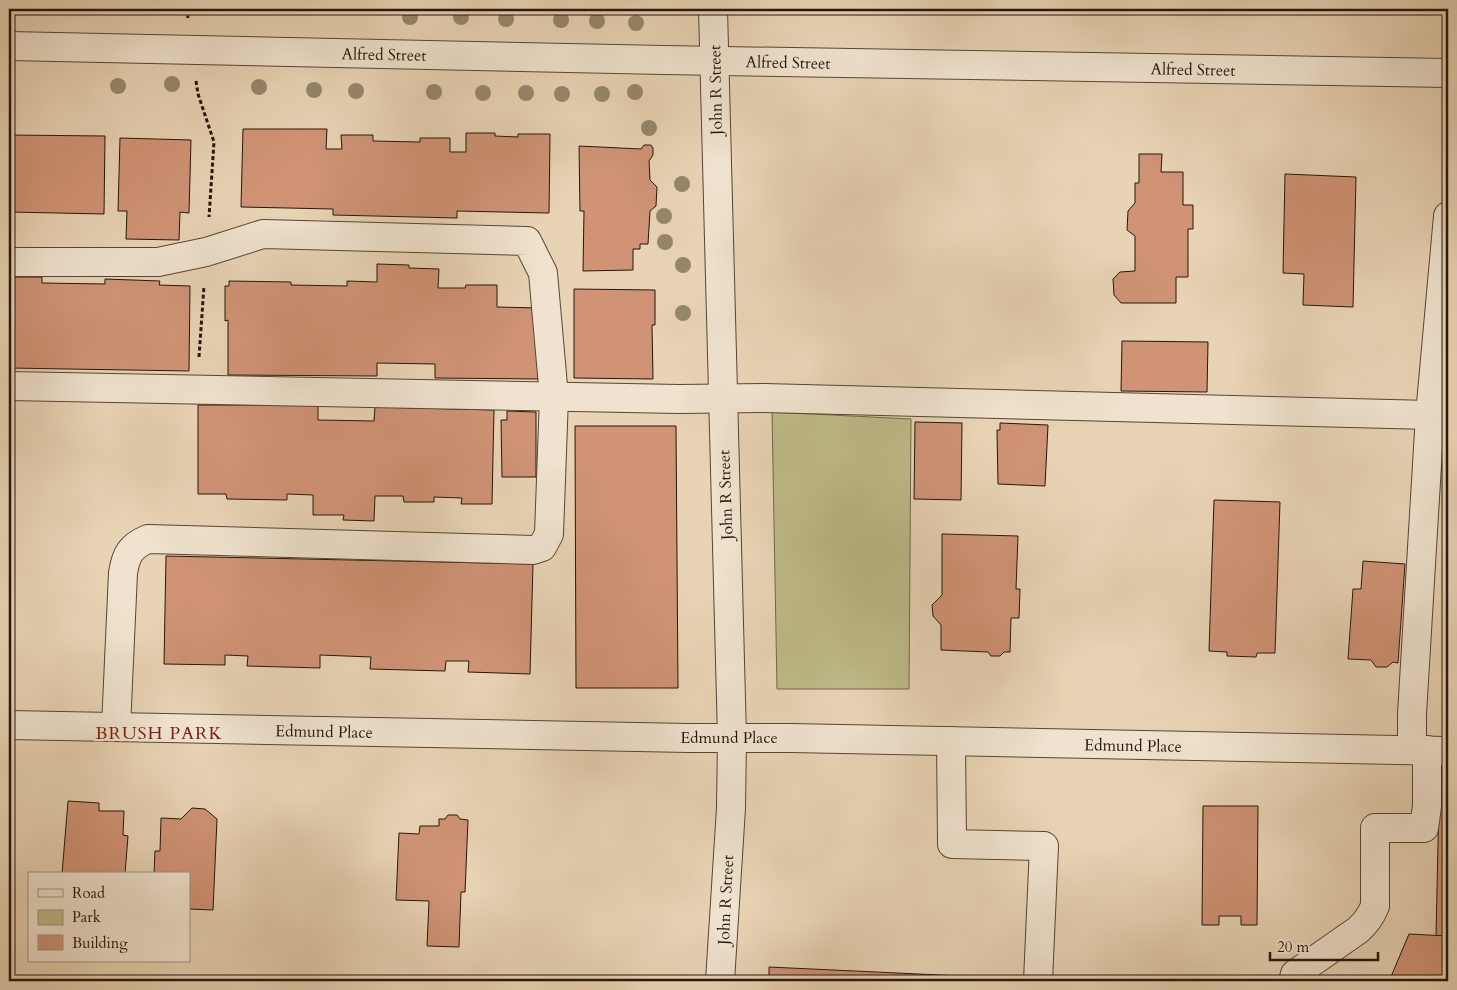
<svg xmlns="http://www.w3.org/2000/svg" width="1457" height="990" viewBox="0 0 1457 990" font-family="Cardo,serif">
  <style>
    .green { fill: #bdba88; stroke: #70684a }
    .building { fill: #d09376; stroke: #24170c }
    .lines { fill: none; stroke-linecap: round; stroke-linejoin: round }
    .minor-casing { stroke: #554636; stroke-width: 30 }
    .path { stroke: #24170c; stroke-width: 3; stroke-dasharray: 4 2.5; stroke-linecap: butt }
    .minor { stroke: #f0e2ce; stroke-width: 28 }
    .tree { fill: #96876c }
    .labels { text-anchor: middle; stroke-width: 4.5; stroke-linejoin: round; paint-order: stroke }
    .street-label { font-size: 16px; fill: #24170c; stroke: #f0e2ce }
    .neighbourhood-label { font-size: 18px; letter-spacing: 1px; fill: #7a1f14; stroke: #f0e2ce }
  </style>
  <rect width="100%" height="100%" fill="#e8d3b4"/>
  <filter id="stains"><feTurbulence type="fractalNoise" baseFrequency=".004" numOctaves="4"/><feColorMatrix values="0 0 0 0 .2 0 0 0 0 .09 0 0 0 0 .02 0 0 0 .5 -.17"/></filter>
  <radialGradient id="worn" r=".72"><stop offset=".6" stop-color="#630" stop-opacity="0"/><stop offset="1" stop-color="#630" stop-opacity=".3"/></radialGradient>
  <!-- green -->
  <polygon class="green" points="772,412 911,419 909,689 777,689"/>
  <!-- building -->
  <g class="building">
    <polygon points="243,129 327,129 326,149 342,149 341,135 373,135 373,141 420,142 420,138 450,138 450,152 466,152 466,133 495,133 495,136 518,137 518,134 550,134 549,213 457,211 457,218 333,215 333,209 241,207"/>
    <polygon points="9,135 105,136 104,214 9,212"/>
    <polygon points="120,138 191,140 189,213 180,212 179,240 126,239 127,211 118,211"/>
    <polygon points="644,145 651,145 653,148 653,155 649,161 650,180 657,187 656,206 650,211 648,244 640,244 640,249 633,249 633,270 583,271 584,211 580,211 579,146 641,149"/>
    <polygon points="1139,154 1162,154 1161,172 1183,172 1183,205 1193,205 1193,229 1188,229 1188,277 1176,277 1176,303 1121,303 1114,295 1113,279 1120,272 1135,271 1135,236 1127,230 1128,211 1135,203 1135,183 1139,183"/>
    <polygon points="1285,174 1356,177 1353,307 1303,305 1304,274 1283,273"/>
    <polygon points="377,264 409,265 409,268 439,269 438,288 465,288 466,285 497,285 497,307 539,308 538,379 435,378 435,364 377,363 377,376 228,375 228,320 225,321 225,286 229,286 229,281 291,282 291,285 347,286 347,281 377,282"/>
    <polygon points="9,277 42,277 42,283 105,284 105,279 160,281 159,285 190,286 189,371 9,368"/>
    <polygon points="574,289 655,290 655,325 652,325 653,379 574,378"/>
    <polygon points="1122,341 1208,342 1207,392 1121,391"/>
    <polygon points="198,405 318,405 318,420 374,421 375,407 494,410 492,504 461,504 462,498 434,497 434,502 404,502 403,496 375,496 374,521 343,520 344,515 313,515 313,495 287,494 287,500 227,499 226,494 198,494"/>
    <polygon points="507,411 536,412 536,477 502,477 501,420 507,420"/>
    <polygon points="915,422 962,423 961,500 914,499"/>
    <polygon points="1000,423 1048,425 1045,486 998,484 997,430 1000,430"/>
    <polygon points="575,426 676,426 678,688 576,688"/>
    <polygon points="1214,500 1280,502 1275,653 1257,653 1256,657 1227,656 1227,652 1209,651"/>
    <polygon points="942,534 1018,536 1016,589 1020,589 1019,618 1011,618 1010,652 1004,652 1000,656 991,656 988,652 941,650 941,625 933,616 932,605 942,595"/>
    <polygon points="166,556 533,564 530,674 468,672 469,661 446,661 445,671 370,669 371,657 320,655 320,668 247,666 248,656 225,655 225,665 164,664"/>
    <polygon points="1363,561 1405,564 1398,663 1393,662 1387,667 1376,667 1371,660 1348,659 1353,589 1361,589"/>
    <polygon points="1439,798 1448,798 1448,936 1436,936"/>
    <polygon points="68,801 99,803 99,811 124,811 123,835 128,836 125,874 62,874"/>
    <polygon points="1203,806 1258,806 1257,925 1241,925 1241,916 1219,916 1219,925 1202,925"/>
    <polygon points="192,808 205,809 217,819 213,910 189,909 189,874 154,874 155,851 160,851 161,818 181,819"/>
    <polygon points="448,815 457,815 460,819 468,820 465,892 461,892 459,947 427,946 429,901 396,900 399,833 419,834 420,826 439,826 439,819 445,819"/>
    <polygon points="1409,934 1448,936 1448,952 1445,952 1444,981 1390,979"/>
    <polygon points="769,967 1004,978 1004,981 769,981"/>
    <polygon points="1312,975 1414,980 1414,981 1312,981"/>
  </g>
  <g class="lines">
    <!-- minor casing -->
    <g class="minor-casing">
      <g id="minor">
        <polyline points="713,9 732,738 731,808 720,981"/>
        <polyline points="9,46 664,60 1448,73"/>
        <path d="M9,262H158L206,252L263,234L527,241L543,273L554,397L549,534L542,547L533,550L148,539C131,546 126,554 123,573L116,727"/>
        <polyline points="9,386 679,399 764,398 1430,415 1412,714 1412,750"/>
        <polyline points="1430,415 1448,216"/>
        <polyline points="9,725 688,738 791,738 1448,751"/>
        <polyline points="951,741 952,844 1044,846 1038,981"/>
        <path d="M1293,981L1295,974L1358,930C1366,923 1371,916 1375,906V828H1424L1427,806V750"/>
      </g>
    </g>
    <!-- path -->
    <g class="path">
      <polyline points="187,9 188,18"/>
      <polyline points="545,12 545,9"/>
      <polyline points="196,81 198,94 214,142 209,217"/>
      <polyline points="199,357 204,286"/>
    </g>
    <!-- minor -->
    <use href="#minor" class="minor"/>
  </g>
  <!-- trees -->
  <g class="tree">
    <circle cx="410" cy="17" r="8"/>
    <circle cx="461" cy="17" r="8"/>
    <circle cx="506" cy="19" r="8"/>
    <circle cx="561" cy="20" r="8"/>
    <circle cx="597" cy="21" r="8"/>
    <circle cx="636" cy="23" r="8"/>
    <circle cx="172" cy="84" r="8"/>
    <circle cx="118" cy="86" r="8"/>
    <circle cx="259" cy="87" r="8"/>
    <circle cx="314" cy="90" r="8"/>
    <circle cx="356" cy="91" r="8"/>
    <circle cx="434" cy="92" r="8"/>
    <circle cx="635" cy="92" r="8"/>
    <circle cx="483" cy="93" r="8"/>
    <circle cx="526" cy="93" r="8"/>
    <circle cx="562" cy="94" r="8"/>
    <circle cx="602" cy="94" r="8"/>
    <circle cx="649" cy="128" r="8"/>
    <circle cx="682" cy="184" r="8"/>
    <circle cx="664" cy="216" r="8"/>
    <circle cx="665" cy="242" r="8"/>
    <circle cx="683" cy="265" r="8"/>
    <circle cx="683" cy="313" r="8"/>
  </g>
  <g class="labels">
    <!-- street labels -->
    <g class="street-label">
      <text transform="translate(384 54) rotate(1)" y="6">Alfred Street</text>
      <text transform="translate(788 62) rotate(1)" y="6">Alfred Street</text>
      <text transform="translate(1193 69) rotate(1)" y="6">Alfred Street</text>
      <text transform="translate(715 90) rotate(-91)" y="6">John R Street</text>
      <text transform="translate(725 495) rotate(-92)" y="6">John R Street</text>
      <text transform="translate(324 731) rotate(1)" y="6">Edmund Place</text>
      <text x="729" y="743">Edmund Place</text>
      <text transform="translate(1133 745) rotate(1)" y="6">Edmund Place</text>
      <text transform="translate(725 900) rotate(-87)" y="6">John R Street</text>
    </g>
    <!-- neighbourhood labels -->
    <g class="neighbourhood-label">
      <text x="159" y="739">BRUSH PARK</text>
    </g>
  </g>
  <!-- margin -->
  <rect width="1457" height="990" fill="none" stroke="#e8d3b4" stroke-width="30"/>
  <rect x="10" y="10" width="1437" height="970" fill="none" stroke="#24170c" stroke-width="2.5"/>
  <rect x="15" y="15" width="1427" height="960" fill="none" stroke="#24170c"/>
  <!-- legend -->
  <rect x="28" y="872" width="162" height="90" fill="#f0e2ce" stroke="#9e9180"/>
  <rect x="38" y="889" width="25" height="8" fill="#f0e2ce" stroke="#9e9180"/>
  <text x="72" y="898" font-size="15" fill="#24170c">Road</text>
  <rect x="38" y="910" width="25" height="15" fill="#bdba88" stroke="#9e9180"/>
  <text x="72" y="922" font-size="15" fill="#24170c">Park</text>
  <rect x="38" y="935" width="25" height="15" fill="#d09376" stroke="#9e9180"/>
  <text x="72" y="948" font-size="15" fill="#24170c">Building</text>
  <!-- scale -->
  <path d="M1270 952v8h108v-8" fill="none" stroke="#24170c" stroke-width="2.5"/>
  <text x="1277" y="952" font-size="15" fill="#24170c" stroke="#f0e2ce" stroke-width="4" paint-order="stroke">20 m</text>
  <rect width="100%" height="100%" filter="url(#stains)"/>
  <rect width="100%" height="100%" fill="url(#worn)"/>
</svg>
